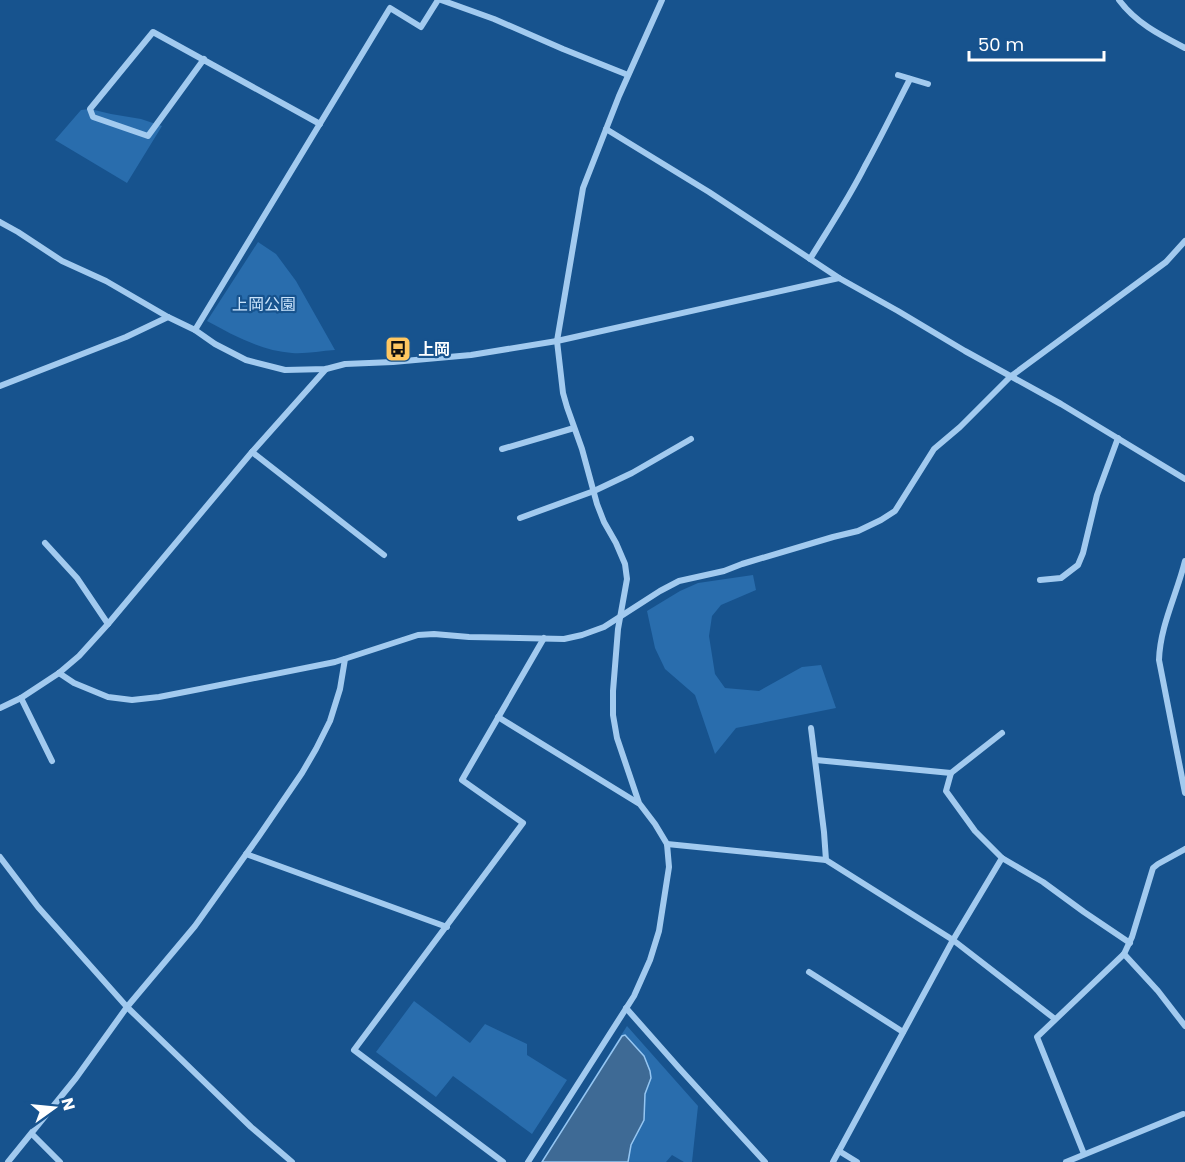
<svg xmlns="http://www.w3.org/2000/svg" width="1185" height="1162" viewBox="0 0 1185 1162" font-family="Poppins,'Noto Sans JP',sans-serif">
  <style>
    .green { fill: #296dad }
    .water { fill: #3e6a95; stroke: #95c6f2; stroke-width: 1.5 }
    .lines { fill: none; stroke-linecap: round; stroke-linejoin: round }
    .street { stroke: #a2caef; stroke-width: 6 }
    .labels { text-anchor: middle; stroke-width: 4.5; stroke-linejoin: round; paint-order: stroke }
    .park-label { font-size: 16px; fill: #c9e3fb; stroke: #17538e }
    .poi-label { font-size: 16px; font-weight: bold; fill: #fff; stroke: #17538e; text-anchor: start }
  </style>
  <rect width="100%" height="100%" fill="#17538e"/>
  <!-- green -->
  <g class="green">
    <polygon points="90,109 111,114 141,119 162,126 127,183 55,140 81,110"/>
    <path d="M258,242L276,254L296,281L335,350C320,351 306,354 292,353C261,351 233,335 207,321Z"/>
    <polygon points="753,575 756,590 721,605 712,616 709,636 715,674 725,688 759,691 802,667 821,665 836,708 736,728 715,754 695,695 665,669 655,648 647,611 680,591 698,583"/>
    <polygon points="414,1001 470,1043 485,1024 527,1044 527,1055 567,1080 532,1134 453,1076 436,1097 376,1052"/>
    <polygon points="627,1026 698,1106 692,1162 684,1162 672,1155 666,1162 541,1162"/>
  </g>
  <!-- water -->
  <polygon class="water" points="625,1035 644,1056 650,1071 651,1078 645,1094 644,1120 631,1145 628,1162 542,1162 622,1036"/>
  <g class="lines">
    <!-- street -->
    <g class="street">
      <polyline points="441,0 494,19 563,49 628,75"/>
      <path d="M1119,0C1136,23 1160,35 1185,48"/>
      <polyline points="204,59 148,136 93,117 90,109 153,32 320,124"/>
      <polyline points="898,75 928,84"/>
      <polyline points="606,129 709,192 839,278"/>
      <polyline points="0,222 18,232 62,261 106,281 168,317 195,330 215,344 246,360 285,370 326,369 345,364 393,362 471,355 557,341 839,278 898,311 965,351 1061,404 1185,479"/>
      <path d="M810,259C829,228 849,198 865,166C881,137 895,108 910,79"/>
      <polyline points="195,330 390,8 421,27 438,0"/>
      <polyline points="0,386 126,337 168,317"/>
      <polyline points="502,449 574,428"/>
      <polyline points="252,452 384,555"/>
      <polyline points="520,518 594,491 632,473 691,439"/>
      <polyline points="45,543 77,578 108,624"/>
      <path d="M1185,561C1177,594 1160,626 1159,660L1185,793"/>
      <polyline points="1040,580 1061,578 1078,565 1083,553 1097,495 1118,438"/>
      <polyline points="59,673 74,683 108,697 132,700 159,697 200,689 335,662 418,635 434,634 469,637 564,639 582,635 604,627 660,591 679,581 724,571 742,564 833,537 858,531 881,520 895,511 934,449 960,427 1010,377 1166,262 1185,241"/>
      <polyline points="21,698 52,761"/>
      <polyline points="0,708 21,698 59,673 79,656 108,624 252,452 326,369"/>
      <polyline points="498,717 638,803"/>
      <polyline points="811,728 824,832 826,860"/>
      <polyline points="1002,733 951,773 946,791 975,831 1002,858 1043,882 1084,912 1130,943"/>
      <polyline points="816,760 951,773"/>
      <polyline points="667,844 826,860 953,940 1055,1019"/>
      <polyline points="246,854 447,927"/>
      <polyline points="0,857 38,907 127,1007 251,1127 292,1162"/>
      <polyline points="1124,954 1158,991 1185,1026"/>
      <polyline points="809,972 903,1032"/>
      <polyline points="626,1008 679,1068 765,1162"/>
      <polyline points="32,1134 60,1162"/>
      <polyline points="839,1151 857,1162"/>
      <polyline points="1084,1154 1037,1037 1124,954 1132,937 1153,868 1158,864 1185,849"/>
      <polyline points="8,1162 76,1078 127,1007 195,926 259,836 302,773 316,749 330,721 340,689 345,659"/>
      <polyline points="503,1162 354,1050 523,823 462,780 544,638"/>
      <polyline points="528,1162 634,996 650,960 659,931 669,867 667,844 655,824 639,803 617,738 613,715 613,691 618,629 627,579 625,564 616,543 604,522 597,504 582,449 567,407 563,393 557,341 583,188 619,96 662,0"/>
      <polyline points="833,1162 953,940 1002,858"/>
      <polyline points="1066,1162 1183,1114"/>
    </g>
  </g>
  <!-- icons -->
  <defs>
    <g id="bus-square" transform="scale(1.35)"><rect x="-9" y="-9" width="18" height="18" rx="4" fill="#ffc761" stroke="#17538e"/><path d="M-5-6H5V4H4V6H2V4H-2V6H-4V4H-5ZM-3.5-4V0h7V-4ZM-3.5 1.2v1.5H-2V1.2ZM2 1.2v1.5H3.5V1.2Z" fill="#111"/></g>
  </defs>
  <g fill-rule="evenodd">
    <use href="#bus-square" x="398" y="349"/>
  </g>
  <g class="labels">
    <!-- park labels -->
    <g class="park-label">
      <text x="264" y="310">上岡公園</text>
    </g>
    <!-- poi labels -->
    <g class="poi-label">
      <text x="418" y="355">上岡</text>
    </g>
  </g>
  <!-- north arrow -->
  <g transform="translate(54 1108) rotate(75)" stroke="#17538e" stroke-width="4.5" paint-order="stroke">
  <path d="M0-4.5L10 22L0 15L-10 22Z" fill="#ffffff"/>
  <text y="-9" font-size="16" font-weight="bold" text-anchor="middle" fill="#ffffff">N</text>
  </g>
  <!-- scale -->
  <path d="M969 51v9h135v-9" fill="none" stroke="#ffffff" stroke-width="3"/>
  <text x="978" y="51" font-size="18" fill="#ffffff" stroke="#17538e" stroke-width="4.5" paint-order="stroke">50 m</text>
</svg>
